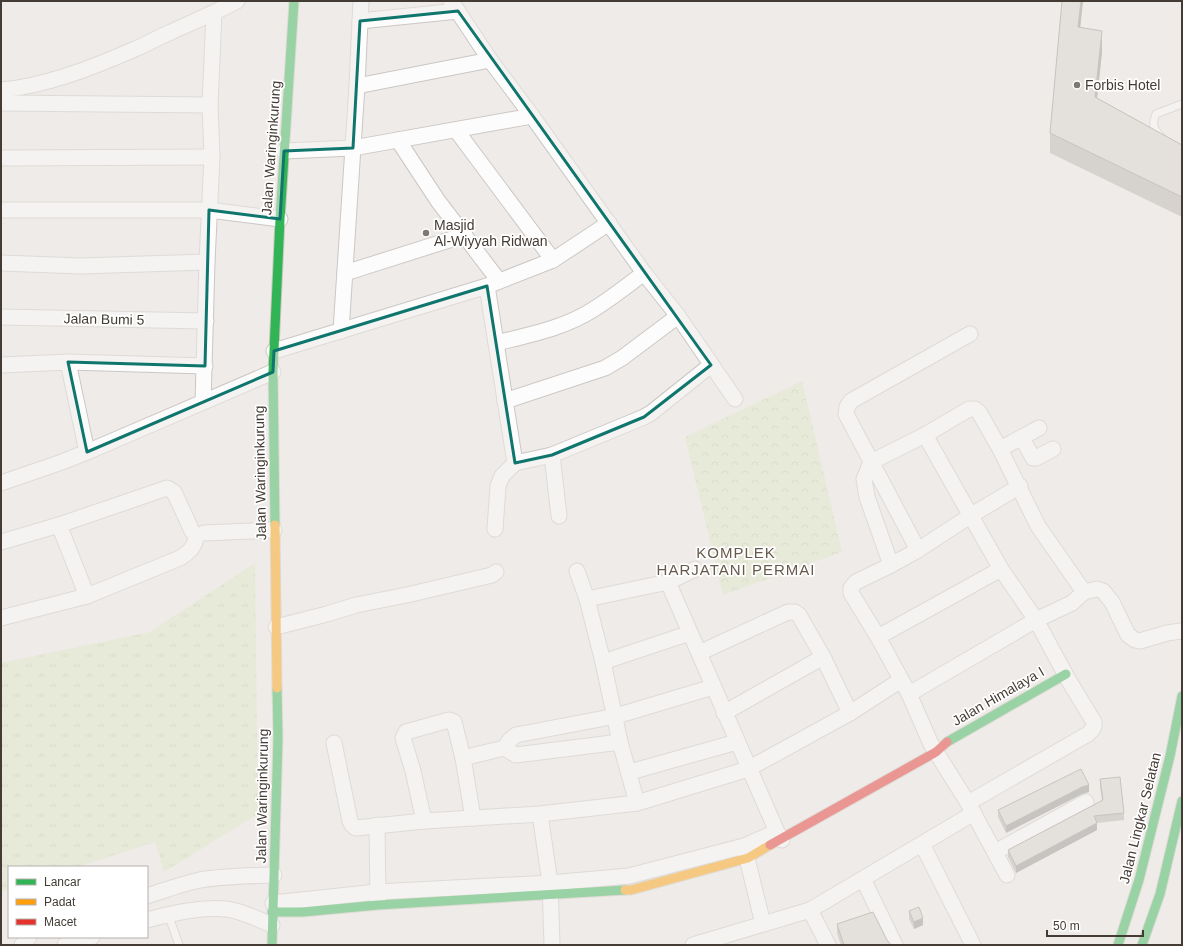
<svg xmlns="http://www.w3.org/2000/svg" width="1183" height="946" viewBox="0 0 1183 946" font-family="Arial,sans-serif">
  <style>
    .grass { fill: url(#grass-tufts) }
    .forest { fill: url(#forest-crowns) }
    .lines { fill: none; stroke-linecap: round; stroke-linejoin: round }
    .lane-casing { stroke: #cbc7c4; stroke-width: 9 }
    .street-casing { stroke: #cbc7c4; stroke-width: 17 }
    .fast-casing { stroke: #cec8bf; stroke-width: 11 }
    .slow-casing { stroke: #cec8bf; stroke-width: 11 }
    .jam-casing { stroke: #cec8bf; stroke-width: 11 }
    .lane { stroke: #fcfcfc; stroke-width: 7 }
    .street { stroke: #fcfcfc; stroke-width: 15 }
    .fast { stroke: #30b455; stroke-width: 9 }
    .slow { stroke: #ff9f0a; stroke-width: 9 }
    .jam { stroke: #e5322d; stroke-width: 9 }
    .wall { fill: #b9b5b2 }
    .shaded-wall { fill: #969491 }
    .building { fill: #d7d3cf; stroke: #969491 }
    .marked { fill: none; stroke: #0f766e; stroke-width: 3; stroke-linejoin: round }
    .poi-dot { fill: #807973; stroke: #fff; stroke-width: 1.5 }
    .labels { text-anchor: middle; stroke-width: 3.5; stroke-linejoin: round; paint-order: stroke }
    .poi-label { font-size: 14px; fill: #443c34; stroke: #fff; text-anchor: start }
    .street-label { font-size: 14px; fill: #443c34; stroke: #fff }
    .neighbourhood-label { font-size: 15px; letter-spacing: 1px; fill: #67594b; stroke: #fff }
  </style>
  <defs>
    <pattern id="grass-tufts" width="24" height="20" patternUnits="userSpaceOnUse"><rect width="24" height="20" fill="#dfe9c7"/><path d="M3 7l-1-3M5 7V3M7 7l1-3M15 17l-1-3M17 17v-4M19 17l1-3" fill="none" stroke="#c1c9ac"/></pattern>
    <pattern id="forest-crowns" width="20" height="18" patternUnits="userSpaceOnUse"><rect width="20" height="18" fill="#dfe9c7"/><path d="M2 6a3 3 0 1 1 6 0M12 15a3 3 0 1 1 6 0" fill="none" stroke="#c1c9ac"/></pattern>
  </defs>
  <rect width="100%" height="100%" fill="#eeebe8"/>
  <!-- grass -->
  <polygon class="grass" points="255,563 258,814 164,872 155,842 78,867 9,867 9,890 1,892 1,663 150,632"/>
  <!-- forest -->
  <polygon class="forest" points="802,381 842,552 723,595 685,437"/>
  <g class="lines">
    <!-- lane casing -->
    <g class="lane-casing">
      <g id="lane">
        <path d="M1162,138C1154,129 1151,126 1156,114L1182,104"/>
        <polyline points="168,914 179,945"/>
      </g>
    </g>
    <!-- street casing -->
    <g class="street-casing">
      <g id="street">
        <polyline points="451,1 490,60 532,116 644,273 678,316 735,399"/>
        <polyline points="360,21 458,11"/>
        <polyline points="357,86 490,60"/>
        <path d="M1,90C46,86 94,67 135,49C147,44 159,37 171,32C193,22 216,12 237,1"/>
        <polyline points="1,103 210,105"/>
        <polyline points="456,130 553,260"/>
        <polyline points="398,140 438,201 499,281"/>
        <polyline points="284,151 353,148 532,116"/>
        <polyline points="1,158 212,157"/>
        <polyline points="1,210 209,210 280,219"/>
        <polyline points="1,263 80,266 207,262"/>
        <polyline points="345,273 465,235"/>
        <polyline points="487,286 515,463 502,476 498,486 495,529"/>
        <polyline points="1,317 206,321"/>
        <polyline points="341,331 357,86 361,1"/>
        <path d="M496,343C529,335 565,328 594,309C612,298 628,285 644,273"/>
        <polyline points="274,351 487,286 553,260 609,223"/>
        <polyline points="68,362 205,366"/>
        <polyline points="1,365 68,362 87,452"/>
        <polyline points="505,401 605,368 622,358 678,316"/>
        <polyline points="203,402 207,262 212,157 210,105 214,13"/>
        <path d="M925,435L1001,569L1036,620L1069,681L1094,722C1095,728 1092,730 1088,734L968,803"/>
        <polyline points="1022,438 1033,458 1036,458 1053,449"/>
        <polyline points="1000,449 1039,428"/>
        <polyline points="552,455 559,516"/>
        <polyline points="515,463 552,455 644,417 651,413 711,365"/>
        <polyline points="1,483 62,462 87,452 273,372"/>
        <path d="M59,525L87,596L180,558C189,552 194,548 196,538"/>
        <polyline points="204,533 274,530"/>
        <polyline points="1,542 59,525 167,488 174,492 192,531"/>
        <polyline points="918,550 846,414 847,407 851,401 970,334"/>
        <polyline points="891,565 867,497 864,479 871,462 925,435 969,409 975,409 979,412 1000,449 1038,526 1084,592"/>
        <polyline points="577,571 587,599 603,662 620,742 637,803"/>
        <polyline points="668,582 777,832 782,840"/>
        <polyline points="587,599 668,582 695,569"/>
        <polyline points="1,618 87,596"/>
        <polyline points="276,627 327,614 356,605 407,595 492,575 496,572"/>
        <polyline points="878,637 1001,569"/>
        <polyline points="699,653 788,612 795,612 799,615 823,657 850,713"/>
        <polyline points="603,662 690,633"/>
        <polyline points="909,694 1036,620 1072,603 1084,592 1097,589 1103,591 1112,602 1128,635 1135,640 1140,641 1167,633 1181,631"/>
        <polyline points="724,713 823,657"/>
        <polyline points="334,743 350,821 352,825 356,828 424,821 540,814 637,803 748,769 850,713 901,680"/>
        <polyline points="504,748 516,755 620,742"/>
        <polyline points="463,758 504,748 510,740 516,735 616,716 713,687"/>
        <polyline points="630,772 737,742"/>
        <polyline points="540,814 550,883 552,945"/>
        <polyline points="424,821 413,771 403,738 406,732 449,720 454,722 463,758 473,818"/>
        <polyline points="377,825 378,902"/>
        <polyline points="922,844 973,945"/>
        <polyline points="745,850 763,924"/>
        <polyline points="995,852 1086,802"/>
        <polyline points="1007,875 968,803 931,744 909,694 878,637 851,593 851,588 856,582 891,565 918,550 970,516 1020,486"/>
        <polyline points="863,879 895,945"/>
        <path d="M147,896C165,890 182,884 200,880C224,876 249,876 274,875"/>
        <polyline points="273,903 377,892 550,883 629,876 744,846 776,832"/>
        <polyline points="810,910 828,945"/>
        <path d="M147,920C173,913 199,907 226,909C242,911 258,919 272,925"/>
        <polyline points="22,945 29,937"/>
        <polyline points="65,945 92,937"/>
        <polyline points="693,945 810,910 974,813"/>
      </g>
    </g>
    <!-- fast casing -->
    <g class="fast-casing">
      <g id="fast">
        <polyline points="275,525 273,372 280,219 294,1"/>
        <polyline points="947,742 1066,674"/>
        <polyline points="272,912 303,912 378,905 625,890"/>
        <polyline points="272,945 278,738 277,688"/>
        <polyline points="1118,945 1139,880 1170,756 1182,696"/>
        <polyline points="1142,945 1160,894 1182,801"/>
      </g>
    </g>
    <!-- slow casing -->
    <g class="slow-casing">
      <g id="slow">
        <polyline points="275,525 277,688"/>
        <polyline points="625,890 631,890 748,858 770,845"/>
      </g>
    </g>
    <!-- jam casing -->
    <g class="jam-casing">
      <polyline id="jam" points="770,845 936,752 947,742"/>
    </g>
    <!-- lane -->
    <use href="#lane" class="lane"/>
    <!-- street -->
    <use href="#street" class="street"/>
    <!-- fast -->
    <use href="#fast" class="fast"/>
    <!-- slow -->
    <use href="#slow" class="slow"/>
    <!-- jam -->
    <use href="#jam" class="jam"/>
  </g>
  <!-- wall -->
  <g class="wall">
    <polygon points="1062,1 1083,1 1080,28 1102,52 1097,98 1182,145 1182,217 1050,153 1050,133"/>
    <polygon points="1100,779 1124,813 1124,820 1097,823 1097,830 1016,873 1008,857 1008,850 1102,801 1100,787"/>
    <polygon points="1089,792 1082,794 1006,833 998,817 998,810"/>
    <polygon points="909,911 923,925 914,929 909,919"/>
    <polygon points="837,924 887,940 891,945 841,945 837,933"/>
  </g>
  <!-- shaded-wall -->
  <g class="shaded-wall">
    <polygon points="1081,1 1083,1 1078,48 1078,27"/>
    <polygon points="1102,31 1102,52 1095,117 1095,97"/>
    <polygon points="1089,785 1089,792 1082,794 1006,833 1006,826 1082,787"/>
    <polygon points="1097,823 1097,830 1016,873 1016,866"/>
    <polygon points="923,918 923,925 914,929 914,922"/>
  </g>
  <!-- building -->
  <g class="building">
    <polygon points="1062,1 1081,1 1078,27 1102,31 1095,97 1182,145 1182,197 1050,133"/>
    <polygon points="1081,769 1089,785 1082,787 1006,826 998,810"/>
    <polygon points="1120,777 1124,813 1094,816 1097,823 1016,866 1008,850 1103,800 1100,779"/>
    <polygon points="919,907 923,918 914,922 909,911"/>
    <polygon points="873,912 887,940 891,945 844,945 837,924"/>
  </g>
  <!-- marked area -->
  <path d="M0 0H1183V946H0ZM458,11L711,365L644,417L552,455L515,463L487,286L274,351L273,372L87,452L68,362L205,366L209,210L280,219L284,151L353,148L360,21Z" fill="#eeebe8" fill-opacity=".55" fill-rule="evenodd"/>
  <path class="marked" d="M458,11L711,365L644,417L552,455L515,463L487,286L274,351L273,372L87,452L68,362L205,366L209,210L280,219L284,151L353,148L360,21Z"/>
  <!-- markers -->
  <g class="poi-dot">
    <circle cx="1077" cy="85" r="4"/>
    <circle cx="426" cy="233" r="4"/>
  </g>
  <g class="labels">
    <!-- poi labels -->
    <g class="poi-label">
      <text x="1085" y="90">Forbis Hotel</text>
      <text x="434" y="230">Masjid<tspan x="434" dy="16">Al-Wiyyah Ridwan</tspan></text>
    </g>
    <!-- street labels -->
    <g class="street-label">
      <text transform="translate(271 148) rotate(-86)" y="5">Jalan Waringinkurung</text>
      <text transform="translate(104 319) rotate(1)" y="5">Jalan Bumi 5</text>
      <text transform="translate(260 473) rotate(-91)" y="5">Jalan Waringinkurung</text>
      <text transform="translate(998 696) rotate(-30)" y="5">Jalan Himalaya I</text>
      <text transform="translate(262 796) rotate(-89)" y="5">Jalan Waringinkurung</text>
      <text transform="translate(1140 818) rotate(-76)" y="5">Jalan Lingkar Selatan</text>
    </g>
    <!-- neighbourhood labels -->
    <g class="neighbourhood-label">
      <text x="736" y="558">KOMPLEK<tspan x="736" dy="17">HARJATANI PERMAI</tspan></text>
    </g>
  </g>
  <!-- border -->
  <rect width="1183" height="946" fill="none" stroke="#443c34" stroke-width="4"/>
  <!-- legend -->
  <rect x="8" y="866" width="140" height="72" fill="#ffffff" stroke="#b4b1ae"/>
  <rect x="16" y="879" width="20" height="6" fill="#30b455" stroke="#b4b1ae"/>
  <text x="44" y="886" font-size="12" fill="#443c34">Lancar</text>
  <rect x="16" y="899" width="20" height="6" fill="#ff9f0a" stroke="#b4b1ae"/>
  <text x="44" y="906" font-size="12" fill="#443c34">Padat</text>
  <rect x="16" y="919" width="20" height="6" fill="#e5322d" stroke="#b4b1ae"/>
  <text x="44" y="926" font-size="12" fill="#443c34">Macet</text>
  <!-- scale -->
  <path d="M1047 930v6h96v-6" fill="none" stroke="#443c34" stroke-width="2"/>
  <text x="1053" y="930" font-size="12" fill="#443c34" stroke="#ffffff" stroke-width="3" paint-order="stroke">50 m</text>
</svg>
